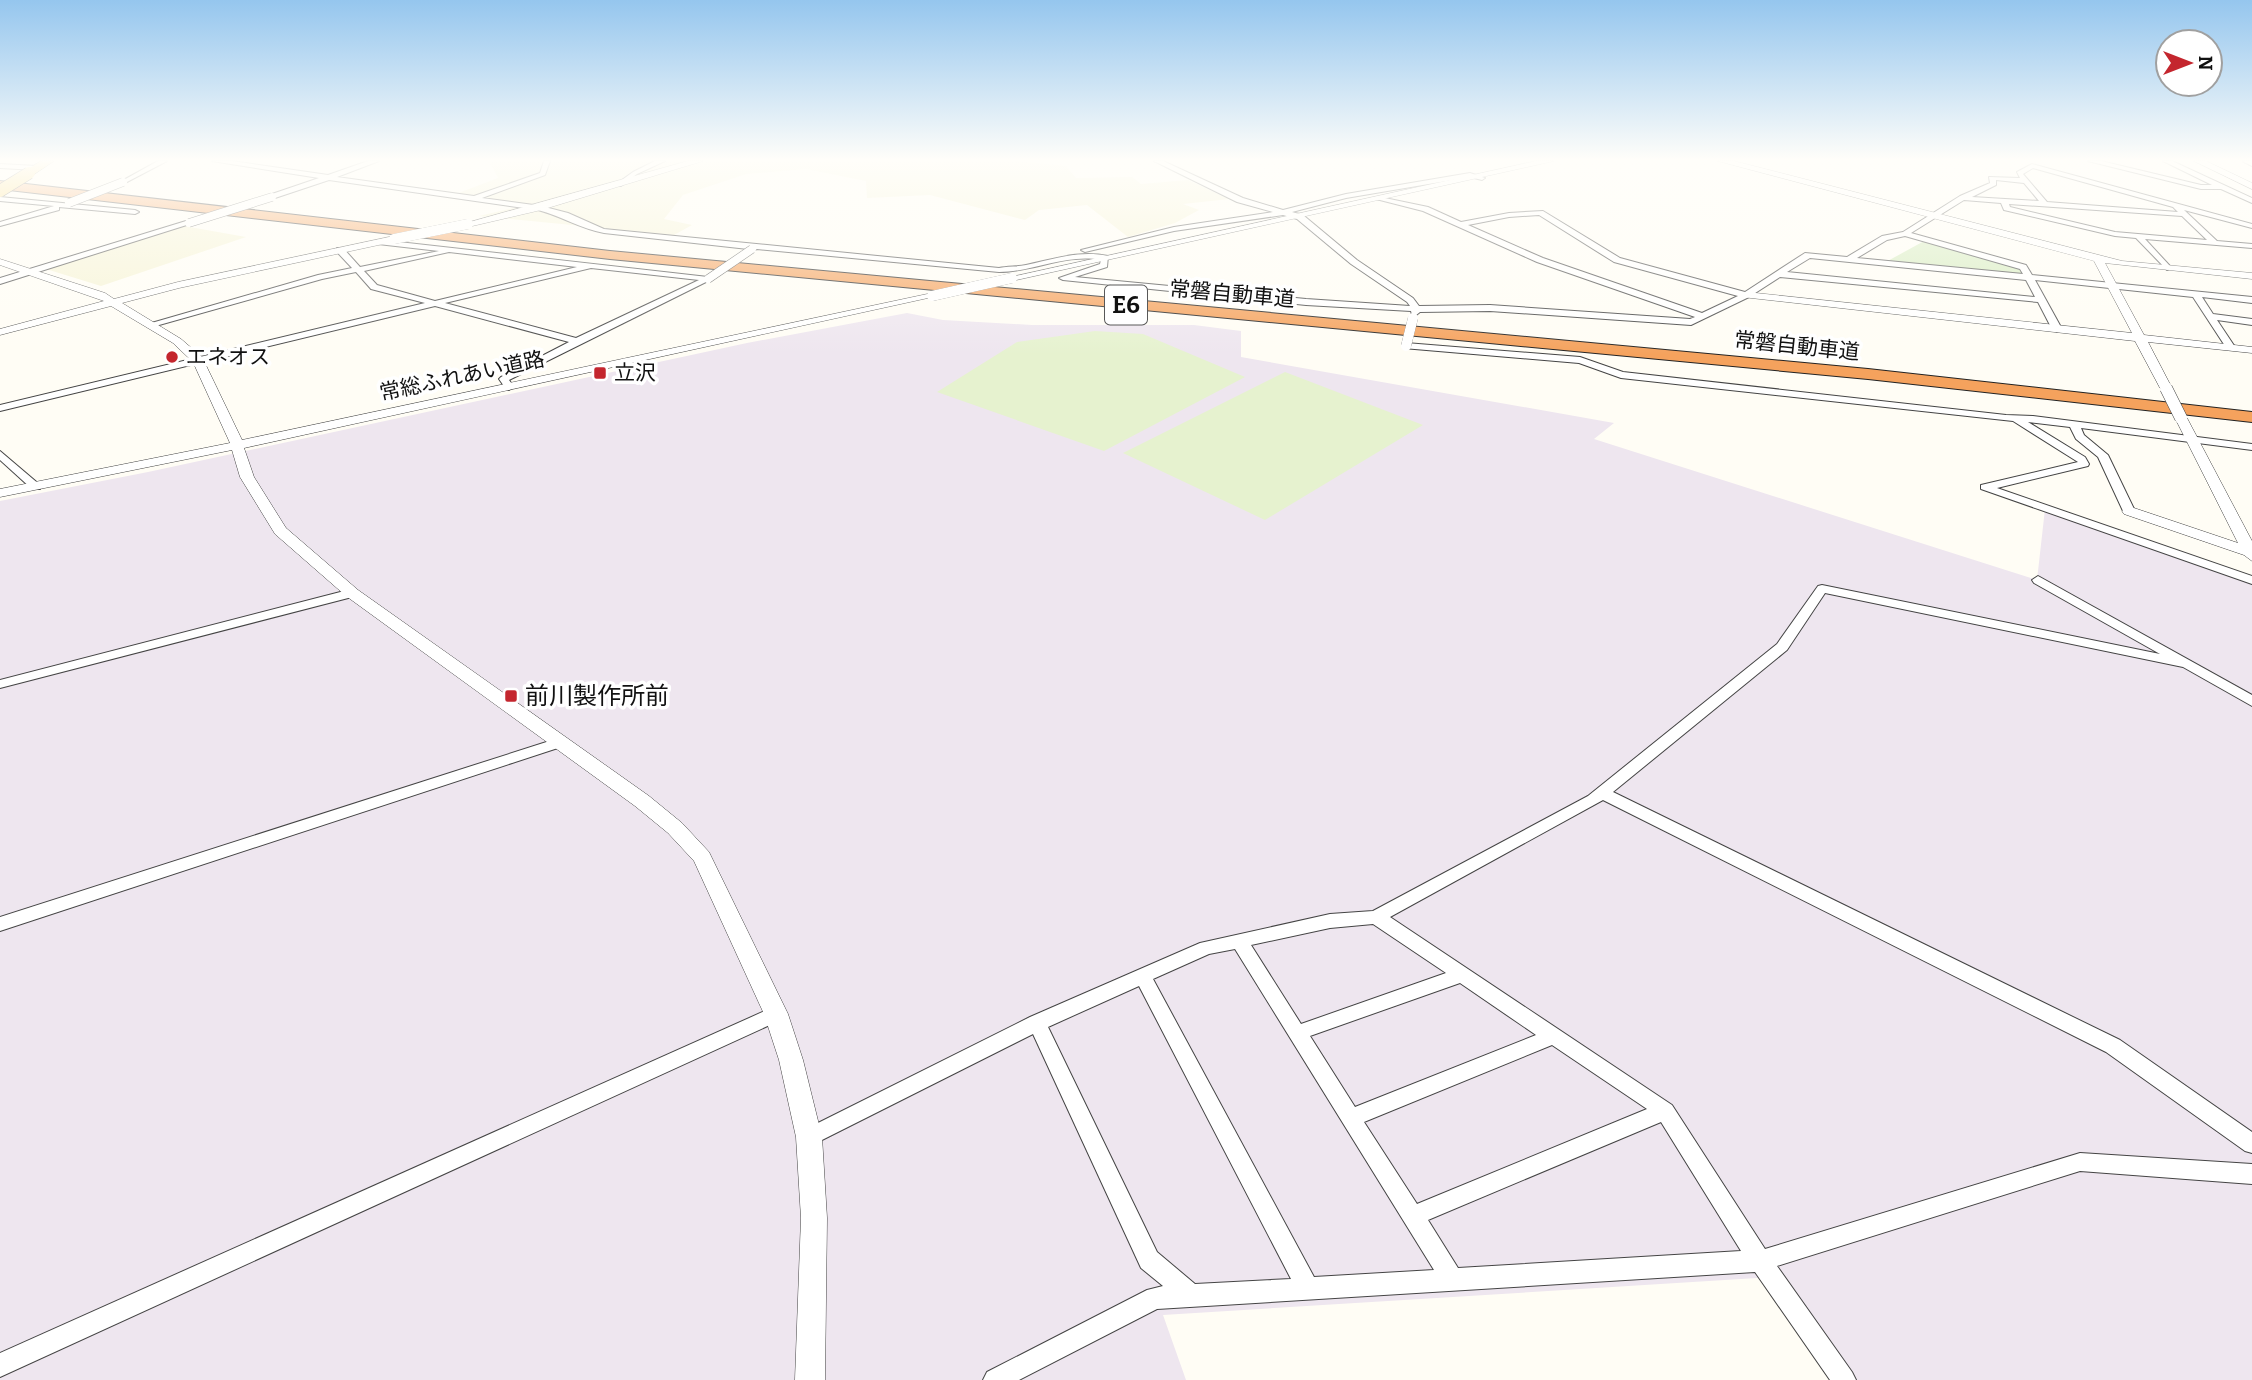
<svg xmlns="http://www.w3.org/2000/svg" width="2252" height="1380" viewBox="0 0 2252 1380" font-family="Bitter,'Noto Sans JP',serif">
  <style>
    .industrial { fill: #eee6ef }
    .farmland { fill: #f6f3d4 }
    .green { fill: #d5ebbd }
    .pitch { fill: #e6f2cf }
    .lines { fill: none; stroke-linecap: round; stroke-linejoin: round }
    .minor-casing { stroke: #444; stroke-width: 2 }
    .tertiary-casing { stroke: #444; stroke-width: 1 }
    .primary-casing { stroke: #222; stroke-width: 1 }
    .motorway-casing { stroke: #222; stroke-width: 2 }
    .minor { fill: #fff; fill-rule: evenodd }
    .tertiary { fill: #fff; fill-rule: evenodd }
    .primary { fill: #f9d66b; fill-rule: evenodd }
    .motorway { fill: #f5a25d; fill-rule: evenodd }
    .minor-bridge-far1-casing { stroke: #444; stroke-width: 9; stroke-linecap: butt }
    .minor-bridge-casing { stroke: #444; stroke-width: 10; stroke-linecap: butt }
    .tertiary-bridge-far1-casing { stroke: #444; stroke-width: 10; stroke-linecap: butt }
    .tertiary-bridge-casing { stroke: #444; stroke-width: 13; stroke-linecap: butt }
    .primary-bridge-casing { stroke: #222; stroke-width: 13; stroke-linecap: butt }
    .minor-bridge-far1 { stroke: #fff; stroke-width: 8 }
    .minor-bridge { stroke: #fff; stroke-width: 10 }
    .tertiary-bridge-far1 { stroke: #fff; stroke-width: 10 }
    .tertiary-bridge { stroke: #fff; stroke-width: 12 }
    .primary-bridge { stroke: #f9d66b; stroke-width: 12 }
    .poi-dot { fill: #c4262e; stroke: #fff; stroke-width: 2.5 }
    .labels { text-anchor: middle; stroke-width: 7; stroke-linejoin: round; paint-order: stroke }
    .far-street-label { font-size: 21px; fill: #111; stroke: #fff }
    .far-poi-label { font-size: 21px; fill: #111; stroke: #fff; text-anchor: start }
    .shield { fill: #fff; stroke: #585858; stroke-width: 2 }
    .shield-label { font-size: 23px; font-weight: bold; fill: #111 }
    .poi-label { font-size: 24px; fill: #111; stroke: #fff; text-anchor: start }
  </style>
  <rect width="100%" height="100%" fill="#fffdf5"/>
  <!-- industrial -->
  <polygon class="industrial" points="907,313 943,320 1032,325 1194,325 1241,331 1241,357 1614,423 1594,439 2037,580 2045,509 2252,583 2252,1380 1845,1380 1773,1277 1163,1315 1186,1380 0,1380 0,501 148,472 747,343"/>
  <!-- farmland -->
  <g class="farmland">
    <polygon points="494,161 1018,161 1066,166 1076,178 1132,177 1141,184 1188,180 1229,199 1183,204 1199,210 1175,223 1128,237 1087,205 1039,210 1025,220 930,195 867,198 866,181 806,169 746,174 683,195 664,219 692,225 674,235 479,216 517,207 448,197 498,178 490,163"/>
    <polygon points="184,226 246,237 101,286 46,269"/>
  </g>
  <!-- green -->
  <polygon class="green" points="1926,240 2023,267 2030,278 1884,263"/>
  <!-- pitch -->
  <g class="pitch">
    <polygon points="1095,331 1143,334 1245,377 1104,451 937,392 1017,342"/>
    <polygon points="1285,372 1423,425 1265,520 1123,453"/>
  </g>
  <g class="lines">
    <!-- minor casing -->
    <g class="minor-casing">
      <g id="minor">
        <polygon points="158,161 167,161 125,183 120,182"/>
        <path d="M212,161H232L328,175L368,161H379L337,177L474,196L540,173L544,161H550L545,175L482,198L541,206L568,213L604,229L999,268C1008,266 1017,267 1026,265C1055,259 1079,250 1108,256L1107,267L1075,277L1306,299L1410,306L1407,302L1351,264L1297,219L1283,215L1174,231L1085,252L1081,250L1174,227L1273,212L1237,202L1154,161H1163L1243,198L1283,210L1346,194L1470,173L1485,178L1482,180L1470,177L1346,198L1292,212L1303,215L1357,260L1413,298L1419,306L1490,305L1690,319L1695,317L1537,262L1423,211L1376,199L1380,197L1428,207L1461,222L1509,213L1543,211L1620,258L1745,292L1805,253L1847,257L1882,236L1903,232L1960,196L1990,183L1989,177L2020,178L2017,172L2032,164L2252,224V228L2184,210L2217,241L2252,244V248L2145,239L2170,266L2171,268L2167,270L2136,238L2115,236L2004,210L2001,203L1964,200L1911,233L2026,265L2032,275L2252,297V303L2202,297L2213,314L2252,319V325L2217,320L2235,347L2230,350L2227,349L2193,297L2035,280L2062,329L2057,332L2052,329L2038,302L1780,277L1749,297L1691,325L1490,311L1420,312L1415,316L1412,315L1411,311L1306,305L1063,280L1059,278L1100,264L1101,260C1067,253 1033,272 999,272L757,249L752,251L748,249L604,233C581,229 561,216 538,210L329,180L272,199L269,195L319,178ZM2033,168L2173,207L2178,212L2047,202L2023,174ZM1996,180L2024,183L2039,201L1972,197L1996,185ZM2009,204L2182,216L2207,240L2115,232L2010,207ZM1539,215L1614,262L1738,296L1702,313L1543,258L1468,225L1509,217ZM1905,236L2020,269L2023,274L1857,258L1887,240ZM1810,258L2026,280L2035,297L1787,272Z"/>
        <polygon points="655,161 665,161 637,174 621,186 615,185 633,172"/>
        <polygon points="2088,161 2101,161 2201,185 2212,185 2163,161 2172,161 2252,198 2252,203 2221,189 2201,189"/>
        <polygon points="2243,161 2252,161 2252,166 2244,162"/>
        <polygon points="0,164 37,166 40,168 37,170 0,168"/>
        <polygon points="0,197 135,210 139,212 135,214 59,207 59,210 0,226 0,222 54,206 0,201"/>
        <polygon points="186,221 193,223 0,284 0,278"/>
        <path d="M381,240L708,277L712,279L509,380L514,387L509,390L506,389L499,379L501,377L569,342L435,306L0,411V405L425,303L371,289L356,272L322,279L152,327L148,324L318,275L352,268L337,252V248H343L360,267L439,251L378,244L377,242ZM449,252L577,267L435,301L377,285L364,271ZM591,268L699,280L576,338L445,303Z"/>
        <polygon points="1406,343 1580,357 1623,372 2006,415 2033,416 2252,444 2252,450 2081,428 2084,435 2108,455 2135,511 2129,514 2123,511 2098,457 2076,439 2070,427 2028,422 2085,457 2089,464 2088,466 1997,488 2252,576 2252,584 1981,489 1981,485 2078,462 2013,421 1621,378 1579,363 1403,348 1403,344"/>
        <polygon points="0,451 40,485 40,489 32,489 0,460"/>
        <path d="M2038,576L2252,695V706L2183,667L1825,593L1787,650L1613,792L2120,1040L2252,1132V1153L2245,1151L2106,1052L1603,800L1390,917L1672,1105L1765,1249L2080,1153L2252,1164V1184L2080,1171L1777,1266L1852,1372L1856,1380H1830L1755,1272L1157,1309L1019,1380H983L987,1372L1147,1290L1163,1286L1141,1268L1033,1034L816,1143L809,1146L802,1143L799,1137L802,1131L1030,1017L1200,943L1330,914L1373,911L1588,796L1777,644L1818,586L1822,585L2160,654L2034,583L2032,580ZM1373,924L1446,973L1301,1024L1251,945L1330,928ZM1235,949L1434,1270L1314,1277L1153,979L1209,954ZM1460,983L1536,1035L1355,1107L1310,1036ZM1139,986L1291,1279L1195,1284L1157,1252L1048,1027ZM1552,1045L1647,1109L1417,1204L1364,1122ZM1661,1122L1741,1251L1458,1268L1428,1220Z"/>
        <polygon points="352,589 358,593 356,596 0,688 0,680"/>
        <polygon points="559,738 566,743 564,746 0,931 0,917"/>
        <polygon points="776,1006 783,1009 785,1014 783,1019 0,1377 0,1353"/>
      </g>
    </g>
    <!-- tertiary casing -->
    <g class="tertiary-casing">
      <g id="tertiary">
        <polygon points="688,161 703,161 541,210 468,227 463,224"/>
        <polygon points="1536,161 1554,161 1012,281 1007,278"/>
        <polygon points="1718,161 1734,161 2122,261 2252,273 2252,279 2105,263 2144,335 2252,347 2252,353 2148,342 2172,388 2166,392 2160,388 2135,341 1742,297 1741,295 1746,292 2132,333 2094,261"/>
        <polygon points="2194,161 2206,161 2252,183 2252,189"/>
        <polygon points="394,236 397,237 397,241 179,288 122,303 181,339 202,357 242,440 932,293 937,296 244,448 254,477 286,528 358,590 649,796 682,823 709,852 788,1014 803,1060 822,1137 827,1218 825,1380 795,1380 801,1218 796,1137 779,1060 764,1014 694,861 668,833 635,806 346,596 275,534 240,477 232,450 0,497 0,489 230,443 193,362 173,343 111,306 0,335 0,329 104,301 0,265 0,259 105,293 114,299 178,282"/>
        <polygon points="2181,414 2187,418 2252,541 2252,561 2244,555 2124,514 2122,511 2129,507 2134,508 2238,543 2175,418"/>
      </g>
    </g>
    <!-- primary casing -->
    <g class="primary-casing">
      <polygon id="primary" points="41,161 54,161 33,175 25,175 25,171"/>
    </g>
    <!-- motorway casing -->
    <g class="motorway-casing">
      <polygon id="motorway" points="0,181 610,251 1868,369 2252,412 2252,422 1868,379 610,259 0,189"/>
    </g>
    <!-- minor -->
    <use href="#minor" class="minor"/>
    <!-- tertiary -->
    <use href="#tertiary" class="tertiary"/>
    <!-- primary -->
    <use href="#primary" class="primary"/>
    <!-- motorway -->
    <use href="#motorway" class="motorway"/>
    <!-- minor-bridge-far1 casing -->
    <g class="minor-bridge-far1-casing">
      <g id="minor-bridge-far1">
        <polyline points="69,203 123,182"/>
        <polyline points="189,223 272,197"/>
        <polyline points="708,279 752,249"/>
      </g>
    </g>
    <!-- minor-bridge casing -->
    <g class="minor-bridge-casing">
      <polyline id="minor-bridge" points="1406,346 1413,318"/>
    </g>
    <!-- tertiary-bridge-far1 casing -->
    <g class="tertiary-bridge-far1-casing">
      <g id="tertiary-bridge-far1">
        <polyline points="394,239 468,224"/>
        <polyline points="932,296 1012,278"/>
      </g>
    </g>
    <!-- tertiary-bridge casing -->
    <g class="tertiary-bridge-casing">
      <polyline id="tertiary-bridge" points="2166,388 2181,418"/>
    </g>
    <!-- primary-bridge casing -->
    <g class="primary-bridge-casing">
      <polyline id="primary-bridge" points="0,191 29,173"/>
    </g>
    <!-- minor-bridge-far1 -->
    <use href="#minor-bridge-far1" class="minor-bridge-far1"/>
    <!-- minor-bridge -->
    <use href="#minor-bridge" class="minor-bridge"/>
    <!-- tertiary-bridge-far1 -->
    <use href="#tertiary-bridge-far1" class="tertiary-bridge-far1"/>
    <!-- tertiary-bridge -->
    <use href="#tertiary-bridge" class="tertiary-bridge"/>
    <!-- primary-bridge -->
    <use href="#primary-bridge" class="primary-bridge"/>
  </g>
  <!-- sky -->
  <linearGradient id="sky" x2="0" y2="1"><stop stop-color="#95c6ee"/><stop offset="0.45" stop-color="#fffefa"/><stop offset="1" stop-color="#fffefa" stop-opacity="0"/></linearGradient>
  <rect width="2252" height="355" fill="url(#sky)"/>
  <!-- markers -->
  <g class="poi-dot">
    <circle cx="172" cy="357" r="7"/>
    <rect x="593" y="366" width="14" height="14" rx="3.5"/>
    <rect x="504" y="689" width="14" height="14" rx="3.5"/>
  </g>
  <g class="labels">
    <!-- far-street labels -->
    <g class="far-street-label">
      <text transform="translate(1232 294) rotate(5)" y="7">常磐自動車道</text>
      <text transform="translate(1797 346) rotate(6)" y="7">常磐自動車道</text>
      <text transform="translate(462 376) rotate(-12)" y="7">常総ふれあい道路</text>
    </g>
    <!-- far-poi labels -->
    <g class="far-poi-label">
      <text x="186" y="364">エネオス</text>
      <text x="614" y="380">立沢</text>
    </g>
    <!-- shield labels -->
    <rect class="shield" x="1105" y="285.5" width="42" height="39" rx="5"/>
    <g class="shield-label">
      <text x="1126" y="313">E6</text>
    </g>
    <!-- poi labels -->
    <g class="poi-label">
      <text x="525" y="704">前川製作所前</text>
    </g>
  </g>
  <!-- north arrow -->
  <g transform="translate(2189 63) rotate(90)"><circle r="33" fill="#ffffff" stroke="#a0a0a0" stroke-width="2"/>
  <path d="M0-5L12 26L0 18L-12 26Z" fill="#c4262e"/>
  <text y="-10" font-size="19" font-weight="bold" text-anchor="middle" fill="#111111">N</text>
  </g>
</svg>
